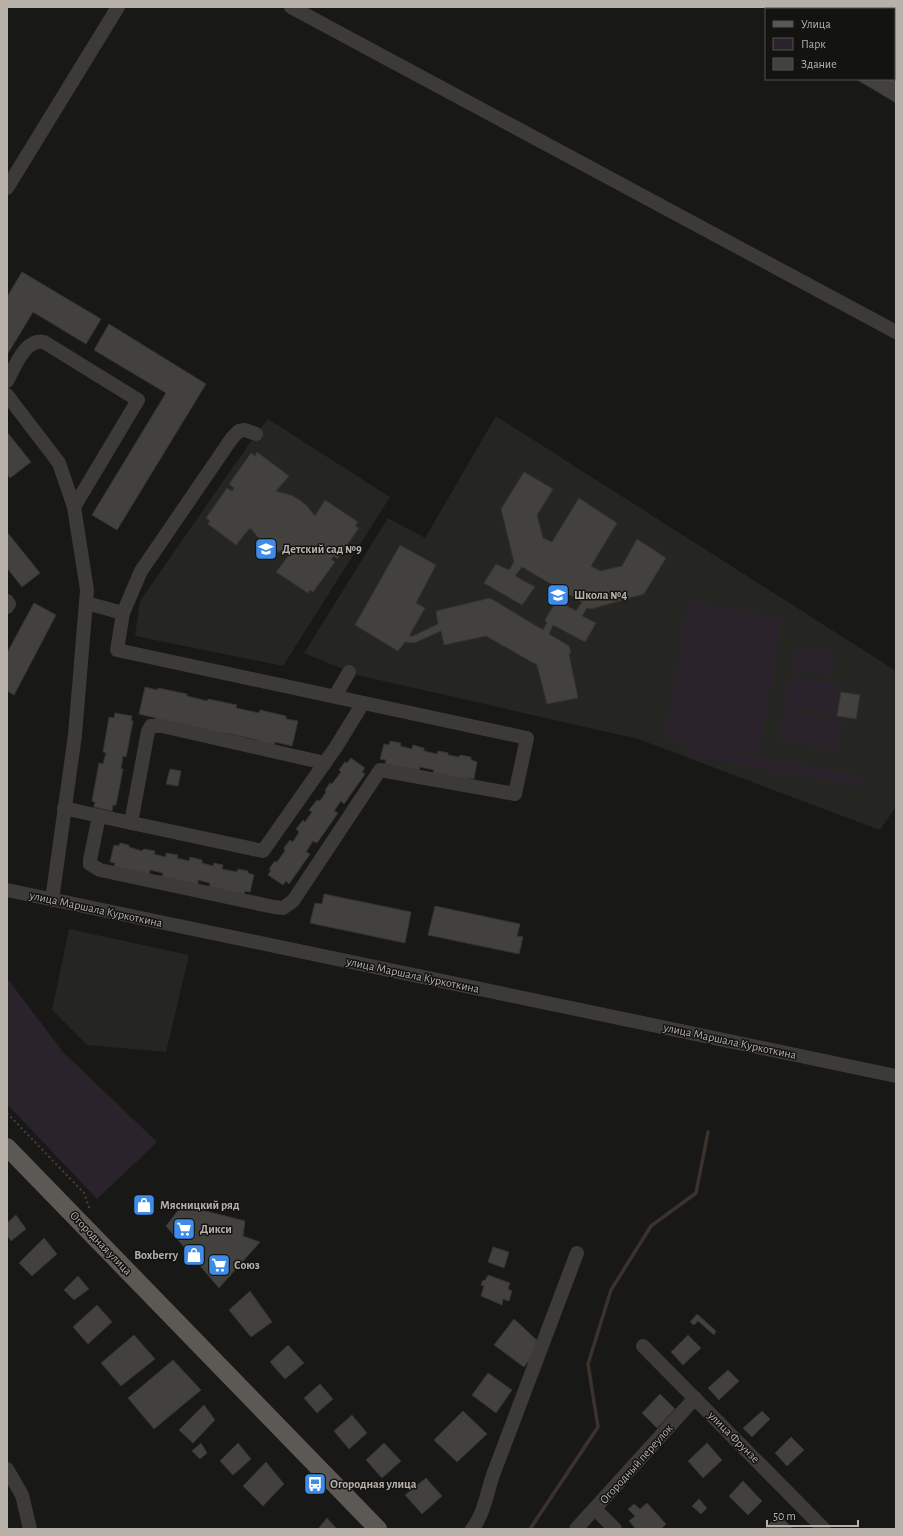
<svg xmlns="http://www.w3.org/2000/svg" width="903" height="1536" viewBox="0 0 903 1536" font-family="'Alegreya Sans',sans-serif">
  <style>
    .built { fill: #252522 }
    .green { fill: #2a232b }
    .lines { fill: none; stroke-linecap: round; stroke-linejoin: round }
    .stream { stroke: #3b322d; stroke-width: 3.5 }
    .building { fill: #42413d; stroke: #343430 }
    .path { stroke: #44413e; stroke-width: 2; stroke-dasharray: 2 3; stroke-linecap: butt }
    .minor { stroke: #3d3b38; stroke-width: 14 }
    .major { stroke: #5c5954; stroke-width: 18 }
    .labels { text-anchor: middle; stroke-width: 3; stroke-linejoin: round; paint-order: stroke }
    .poi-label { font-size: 12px; font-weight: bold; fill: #b7b1a9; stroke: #131311; text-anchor: start }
    .street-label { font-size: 12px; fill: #b7b1a9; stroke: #131311 }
  </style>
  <rect width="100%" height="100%" fill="#181816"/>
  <!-- built -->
  <g class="built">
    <polygon points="496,416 896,671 896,807 880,830 638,739 357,675 304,653 388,518 425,538"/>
    <polygon points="268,419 390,497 283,666 135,636 140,601 256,434"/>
    <polygon points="69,929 189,955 166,1052 87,1045 52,1010"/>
  </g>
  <!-- green -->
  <g class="green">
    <polygon points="688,601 782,617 759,755 665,739"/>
    <polygon points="794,646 835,652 832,676 790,670"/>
    <polygon points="789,675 843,683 837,716 784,707"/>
    <polygon points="783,710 844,721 839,751 778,741"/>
    <polygon points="686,744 862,775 860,787 684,755 685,751 678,750 678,748 685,749"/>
    <polygon points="7,978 63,1052 157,1142 97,1199 7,1104"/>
  </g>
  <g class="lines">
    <!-- stream -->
    <polyline class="stream" points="530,1529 598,1427 588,1364 611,1290 651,1226 696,1193 708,1132"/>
  </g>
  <!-- building -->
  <g class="building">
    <polygon points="894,62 896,63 896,103 856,79 894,79"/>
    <polygon points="22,272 101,319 86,344 33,312 7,355 7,297"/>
    <polygon points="109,324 206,384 117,530 92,515 166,393 94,350"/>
    <polygon points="7,432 31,462 10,478 7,474"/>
    <polygon points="257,452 289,476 276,491 293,496 301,501 307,506 315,516 325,500 358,522 355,526 359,528 337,559 334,556 331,559 335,562 313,592 310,590 308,593 276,572 289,555 274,550 263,543 250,528 236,545 208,524 210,521 206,518 227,488 232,491 234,488 229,484 251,453 255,456"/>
    <polygon points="524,472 553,489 537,515 543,538 552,542 579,498 617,523 591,566 600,571 622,566 637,539 666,558 644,594 591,609 587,608 582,616 596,623 585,642 553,625 549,634 569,646 571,653 569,654 578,698 547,704 537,665 486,636 444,645 441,631 414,643 405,642 398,651 355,625 400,545 436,565 416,603 425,608 409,636 413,636 438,624 436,611 490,598 543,630 547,623 545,620 557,600 576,611 582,602 522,567 515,576 535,587 522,605 484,583 496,564 509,570 514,562 501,509"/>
    <polygon points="7,532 40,573 22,587 7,568"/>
    <polygon points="34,603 56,615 14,695 7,691 7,653"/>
    <polygon points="145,687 157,690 158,688 187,694 187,696 207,701 208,699 237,705 236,708 259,713 260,710 286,716 286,719 298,721 292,746 275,742 273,748 256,744 257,740 225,733 225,737 155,722 156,718 139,714"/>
    <polygon points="841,692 860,695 856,719 837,716"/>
    <polygon points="115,713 132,716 131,721 133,721 126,757 123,756 121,769 123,769 116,805 113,805 112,811 94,807 95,802 92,801 99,763 103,764 106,753 103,752 109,717 114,718"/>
    <polygon points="390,741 401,743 400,746 412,749 413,745 424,748 424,751 437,754 438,751 448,753 448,755 459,757 460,755 471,757 471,760 477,762 474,779 468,778 468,782 433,774 434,770 420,767 419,771 385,764 386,760 380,759 384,744 389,745"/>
    <polygon points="351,758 365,768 362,772 365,774 344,804 341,801 334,811 338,813 317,843 313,841 306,852 310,854 289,884 286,881 283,885 268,875 271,870 269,869 275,861 277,862 285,851 284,848 290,840 293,842 299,832 296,829 303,820 305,822 312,812 309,810 317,800 320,801 326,792 325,790 330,783 332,784 341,772 339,770 345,762 347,763"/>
    <polygon points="170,769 181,771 178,786 166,784"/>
    <polygon points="120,843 129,845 129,847 142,851 144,849 155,851 154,854 166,857 166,853 178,855 177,858 189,861 190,857 202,860 202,863 213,866 214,863 223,865 222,869 237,872 238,869 248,871 248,873 254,875 250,892 245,891 244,895 209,887 210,883 198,880 198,885 162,877 163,873 150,870 149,875 114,867 115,863 110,862 114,845 119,846"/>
    <polygon points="324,894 411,912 405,943 310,923 315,903 322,904"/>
    <polygon points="435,906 520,924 517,936 523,937 519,954 428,935"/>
    <polygon points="139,1200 151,1203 149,1211 137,1207"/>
    <polygon points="182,1205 245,1221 243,1236 260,1242 219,1288 166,1226"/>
    <polygon points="16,1215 26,1229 11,1241 7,1235 7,1223"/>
    <polygon points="44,1238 57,1254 32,1276 19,1263"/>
    <polygon points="493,1247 509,1252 504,1268 488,1262"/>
    <polygon points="488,1275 510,1283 508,1289 512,1291 509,1301 503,1299 502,1305 481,1296 484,1286 481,1285 483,1280 485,1281"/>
    <polygon points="78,1276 89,1289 74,1300 64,1290"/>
    <polygon points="250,1291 272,1322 251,1337 229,1310"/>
    <polygon points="97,1305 112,1322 88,1344 73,1327"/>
    <polygon points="697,1314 716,1331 714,1335 698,1321 694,1325 690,1322"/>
    <polygon points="514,1319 541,1344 524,1367 494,1345"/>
    <polygon points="134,1335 155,1359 121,1386 101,1363"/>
    <polygon points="688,1335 701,1348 683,1365 671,1352"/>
    <polygon points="288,1345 304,1363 285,1379 270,1362"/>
    <polygon points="173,1360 201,1390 154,1429 128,1398"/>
    <polygon points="728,1370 739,1381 719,1400 708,1388"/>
    <polygon points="488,1373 512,1390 496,1413 472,1395"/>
    <polygon points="320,1384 333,1399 317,1413 304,1398"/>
    <polygon points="660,1394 675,1409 657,1428 642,1413"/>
    <polygon points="204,1405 215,1420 193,1443 179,1430"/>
    <polygon points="463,1411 487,1434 457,1462 434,1440"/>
    <polygon points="762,1411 770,1419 752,1437 743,1428"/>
    <polygon points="352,1415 367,1433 349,1449 334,1431"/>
    <polygon points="791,1437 804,1450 787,1466 775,1453"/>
    <polygon points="201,1443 207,1453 200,1459 192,1451"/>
    <polygon points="238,1443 251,1459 233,1475 220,1461"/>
    <polygon points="384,1443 401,1461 382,1478 366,1460"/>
    <polygon points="707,1443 722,1460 703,1478 688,1461"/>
    <polygon points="266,1462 284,1484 263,1506 243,1486"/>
    <polygon points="426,1478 442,1496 422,1514 405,1495"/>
    <polygon points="743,1481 762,1501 748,1515 729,1496"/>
    <polygon points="699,1499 707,1508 701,1514 692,1506"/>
    <polygon points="647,1503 666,1524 661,1529 636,1529 629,1521 635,1516 628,1509 634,1504 640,1509"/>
    <polygon points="779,1514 793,1529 764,1529"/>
    <polygon points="327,1518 337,1529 318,1529"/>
  </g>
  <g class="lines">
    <!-- path -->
    <polyline class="path" points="7,1113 84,1193 90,1210"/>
    <!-- minor -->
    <g class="minor">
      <polyline points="291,7 896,332"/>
      <polyline points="7,188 118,7"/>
      <path d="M7,381C15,367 25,338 44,342L138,400L74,507"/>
      <polyline points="7,395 59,463 74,507 87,590 75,735 52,900"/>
      <polyline points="7,601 9,604 7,607"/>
      <polyline points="123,613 141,571 232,438 239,431 245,430 256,434"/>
      <polyline points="335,696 349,672"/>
      <polyline points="64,808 99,816 90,860 90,864 100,870 274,907 283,908 293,901 380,770 515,794 527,738 117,650 123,613 86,603"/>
      <polyline points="99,816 263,851 336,747 363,703"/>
      <polyline points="131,823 148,731 151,726 162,726 325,763"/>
      <polyline points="7,890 896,1076"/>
      <polyline points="643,1346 824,1529"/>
      <polyline points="7,1469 22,1495 30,1529"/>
      <polyline points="595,1509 615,1529"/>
      <path d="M472,1529C484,1515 487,1492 493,1475L577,1253"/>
      <polyline points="576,1529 695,1398"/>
    </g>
    <!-- major -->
    <polyline class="major" points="7,1147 378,1529"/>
  </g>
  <!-- icons -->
  <defs>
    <g id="school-square" transform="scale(1.15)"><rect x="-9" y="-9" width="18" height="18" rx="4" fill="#3e8ce8" stroke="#131311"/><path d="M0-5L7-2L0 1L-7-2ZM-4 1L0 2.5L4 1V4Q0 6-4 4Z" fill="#fff"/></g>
    <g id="shop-square" transform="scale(1.15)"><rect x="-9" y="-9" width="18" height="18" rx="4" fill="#3e8ce8" stroke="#131311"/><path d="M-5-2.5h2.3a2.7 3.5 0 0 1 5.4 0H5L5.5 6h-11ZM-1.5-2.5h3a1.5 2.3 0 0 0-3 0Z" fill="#fff"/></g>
    <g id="supermarket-square" transform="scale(1.15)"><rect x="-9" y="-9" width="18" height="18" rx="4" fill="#3e8ce8" stroke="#131311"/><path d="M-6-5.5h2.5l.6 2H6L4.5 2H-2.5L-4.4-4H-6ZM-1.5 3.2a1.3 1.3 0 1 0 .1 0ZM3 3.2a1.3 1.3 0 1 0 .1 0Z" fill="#fff"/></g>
    <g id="bus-square" transform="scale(1.15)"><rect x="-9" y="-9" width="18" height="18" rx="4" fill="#3e8ce8" stroke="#131311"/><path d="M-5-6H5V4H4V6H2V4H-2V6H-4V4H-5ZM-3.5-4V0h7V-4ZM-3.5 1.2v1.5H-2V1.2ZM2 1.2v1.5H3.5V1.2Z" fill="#fff"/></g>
  </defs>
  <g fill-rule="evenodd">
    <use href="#school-square" x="266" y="549"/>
    <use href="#school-square" x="558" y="595"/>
    <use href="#shop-square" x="144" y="1205"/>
    <use href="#supermarket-square" x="184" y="1229"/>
    <use href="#shop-square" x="194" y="1255"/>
    <use href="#supermarket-square" x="219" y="1265"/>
    <use href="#bus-square" x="315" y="1484"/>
  </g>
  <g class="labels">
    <!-- poi labels -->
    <g class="poi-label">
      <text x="282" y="553">Детский сад №9</text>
      <text x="574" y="599">Школа №4</text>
      <text x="160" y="1209">Мясницкий ряд</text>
      <text x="200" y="1233">Дикси</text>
      <text x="178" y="1259" text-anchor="end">Boxberry</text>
      <text x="234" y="1269">Союз</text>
      <text x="330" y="1488">Огородная улица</text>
    </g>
    <!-- street labels -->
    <g class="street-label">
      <text transform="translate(96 909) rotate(12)" y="4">улица Маршала Куркоткина</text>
      <text transform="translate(413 975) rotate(12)" y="4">улица Маршала Куркоткина</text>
      <text transform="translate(730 1041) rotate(12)" y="4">улица Маршала Куркоткина</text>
      <text transform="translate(101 1243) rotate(46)" y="4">Огородная улица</text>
      <text transform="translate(734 1437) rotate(45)" y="4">улица Фрунзе</text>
      <text transform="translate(636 1464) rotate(-48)" y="4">Огородный переулок</text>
    </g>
  </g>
  <!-- border -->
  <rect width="903" height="1536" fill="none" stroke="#b7b1a9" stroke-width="16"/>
  <!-- legend -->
  <rect x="765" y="8" width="130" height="72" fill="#131311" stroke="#55524e"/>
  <rect x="773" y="21" width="20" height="6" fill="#5c5954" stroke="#55524e"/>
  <text x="801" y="28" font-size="12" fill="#b7b1a9">Улица</text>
  <rect x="773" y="38" width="20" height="12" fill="#2a232b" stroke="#55524e"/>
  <text x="801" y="48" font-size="12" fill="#b7b1a9">Парк</text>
  <rect x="773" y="58" width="20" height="12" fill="#42413d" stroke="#55524e"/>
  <text x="801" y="68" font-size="12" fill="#b7b1a9">Здание</text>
  <!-- scale -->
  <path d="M767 1520v6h91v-6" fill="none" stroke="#b7b1a9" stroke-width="2"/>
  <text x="773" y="1520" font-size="12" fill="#b7b1a9" stroke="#131311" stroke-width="3" paint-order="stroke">50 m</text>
</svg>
